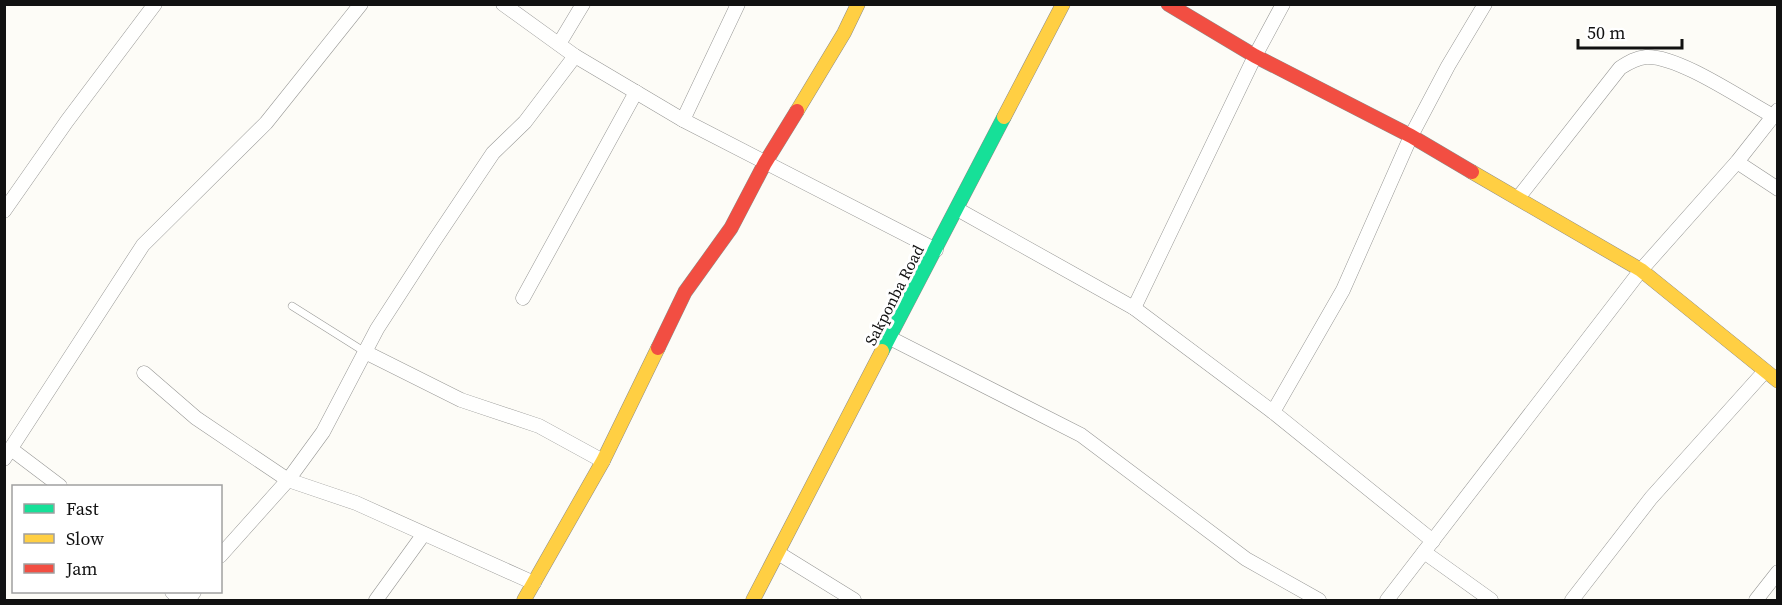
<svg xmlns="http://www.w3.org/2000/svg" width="1782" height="605" viewBox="0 0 1782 605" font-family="'Source Serif 4',serif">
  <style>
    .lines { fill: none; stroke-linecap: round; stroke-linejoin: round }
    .lane-casing { stroke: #979795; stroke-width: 8 }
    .street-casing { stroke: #979795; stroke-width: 15 }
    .fast-casing { stroke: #8e8d8b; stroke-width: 15 }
    .slow-casing { stroke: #8e8d8b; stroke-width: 15 }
    .jam-casing { stroke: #8e8d8b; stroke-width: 15 }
    .lane { stroke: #fffffe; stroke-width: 7 }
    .street { stroke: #fffffe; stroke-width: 14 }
    .fast { stroke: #16e098; stroke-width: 14 }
    .slow { stroke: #ffcf43; stroke-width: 14 }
    .jam { stroke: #f24e42; stroke-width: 14 }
    .labels { text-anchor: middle; stroke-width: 6; stroke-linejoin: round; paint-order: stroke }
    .street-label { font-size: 16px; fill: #111; stroke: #fff }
  </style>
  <rect width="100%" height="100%" fill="#fdfcf7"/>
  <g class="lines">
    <!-- lane casing -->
    <g class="lane-casing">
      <polyline id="lane" points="292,306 365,352"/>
    </g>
    <!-- street casing -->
    <g class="street-casing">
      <g id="street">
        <polyline points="503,4 575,56 683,120 936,250"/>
        <polyline points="559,44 583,4"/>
        <polyline points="683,120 738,4"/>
        <polyline points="1737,162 1778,189"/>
        <path d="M1518,198L1620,68C1629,62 1636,58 1646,57C1678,55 1743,100 1773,116"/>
        <polyline points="957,209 1134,308 1273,412 1433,541"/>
        <polyline points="4,211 67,121 155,4"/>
        <polyline points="523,298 636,92"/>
        <polyline points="1134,308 1255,56 1283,4"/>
        <polyline points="890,338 1081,435 1246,559 1319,600"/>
        <polyline points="365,352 461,400 539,426 603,461"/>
        <polyline points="144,373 196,418 288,480 356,503 534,583"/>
        <polyline points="1273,412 1343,290 1411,136 1448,66 1485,4"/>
        <polyline points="11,449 60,486"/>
        <polyline points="4,459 143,245 266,123 361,4"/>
        <polyline points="1424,552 1491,600"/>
        <polyline points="778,553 854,600"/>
        <polyline points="220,556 288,480 323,432 377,329 432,244 493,153 525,122 575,56"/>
        <polyline points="172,592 181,600"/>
        <polyline points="188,600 194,592"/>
        <polyline points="376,600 423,535"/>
        <polyline points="1387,600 1641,270 1737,162 1778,110"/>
        <polyline points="1572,600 1651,498 1765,371"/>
        <polyline points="1756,600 1778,572"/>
      </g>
    </g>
    <!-- fast casing -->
    <g class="fast-casing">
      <polyline id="fast" points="882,351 1004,117"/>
    </g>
    <!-- slow casing -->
    <g class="slow-casing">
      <g id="slow">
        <polyline points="797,111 844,33 858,4"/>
        <polyline points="1004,117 1063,4"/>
        <polyline points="1472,172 1641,270 1778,381"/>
        <polyline points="524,600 603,461 658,348"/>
        <polyline points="753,600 882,351"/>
      </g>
    </g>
    <!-- jam casing -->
    <g class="jam-casing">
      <g id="jam">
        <polyline points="1168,4 1255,56 1411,136 1472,172"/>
        <polyline points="658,348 685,292 731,228 765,163 797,111"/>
      </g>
    </g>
    <!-- lane -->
    <use href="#lane" class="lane"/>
    <!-- street -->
    <use href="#street" class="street"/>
    <!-- fast -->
    <use href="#fast" class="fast"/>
    <!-- slow -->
    <use href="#slow" class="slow"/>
    <!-- jam -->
    <use href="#jam" class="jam"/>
  </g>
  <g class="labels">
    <!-- street labels -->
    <g class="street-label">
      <text transform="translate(894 295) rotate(-63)" y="6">Sakponba Road</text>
    </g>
  </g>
  <!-- border -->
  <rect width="1782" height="605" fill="none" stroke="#111111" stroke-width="12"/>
  <!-- legend -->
  <rect x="12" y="485" width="210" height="108" fill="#ffffff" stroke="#a0a0a0" stroke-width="1.5"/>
  <rect x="24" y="504" width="30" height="9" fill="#16e098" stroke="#a0a0a0" stroke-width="1.5"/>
  <text x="66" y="515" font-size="18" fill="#111111">Fast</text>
  <rect x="24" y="534" width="30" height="9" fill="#ffcf43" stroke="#a0a0a0" stroke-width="1.5"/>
  <text x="66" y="545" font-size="18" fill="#111111">Slow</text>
  <rect x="24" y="564" width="30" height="9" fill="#f24e42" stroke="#a0a0a0" stroke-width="1.5"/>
  <text x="66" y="575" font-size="18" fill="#111111">Jam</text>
  <!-- scale -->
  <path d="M1578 39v9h104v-9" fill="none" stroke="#111111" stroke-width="3"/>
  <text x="1587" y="39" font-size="18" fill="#111111" stroke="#ffffff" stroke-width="4.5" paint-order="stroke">50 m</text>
</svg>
